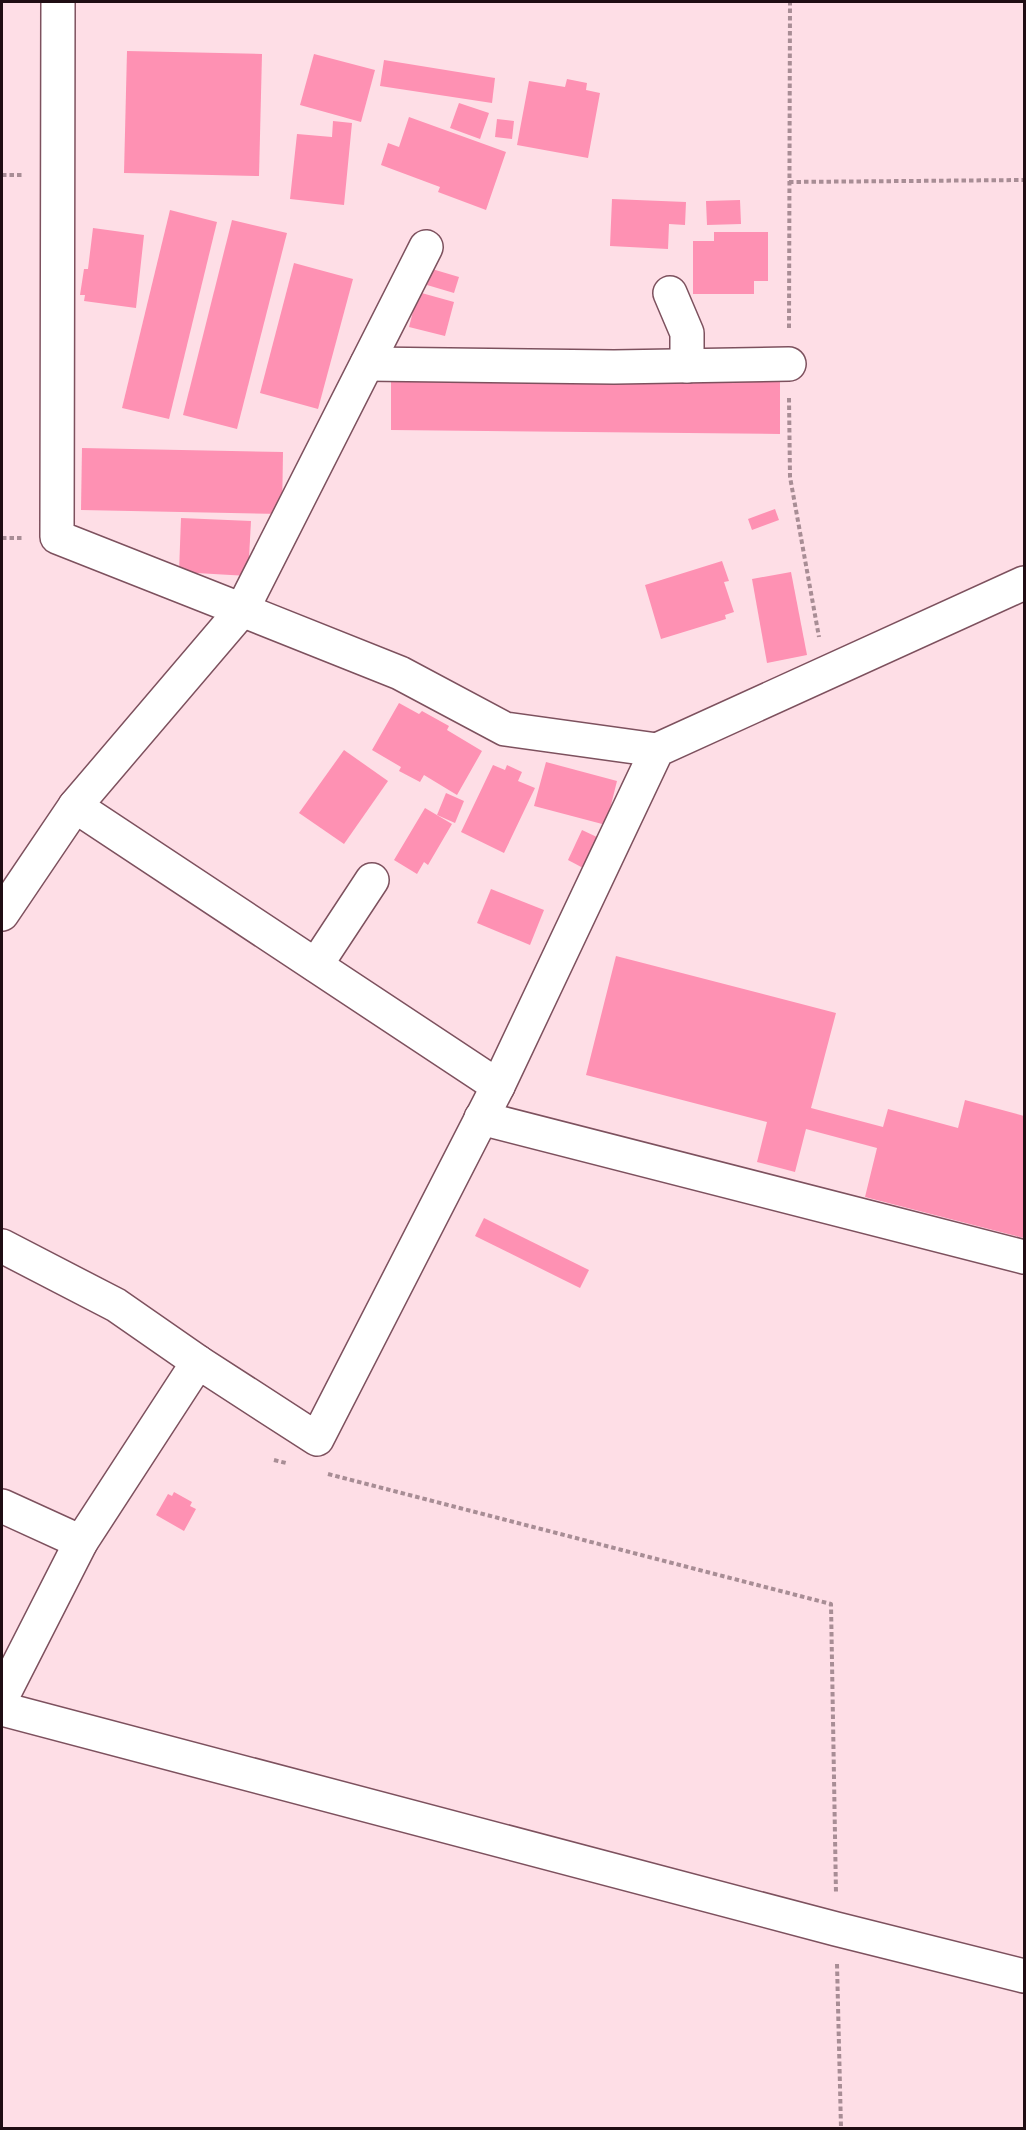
<svg xmlns="http://www.w3.org/2000/svg" width="1026" height="2130" viewBox="0 0 1026 2130" font-family="'Noto Sans',sans-serif">
  <style>
    .building { fill: #fe91b3 }
    .lines { fill: none; stroke-linecap: round; stroke-linejoin: round }
    .minor-casing { stroke: #7d515e; stroke-width: 36 }
    .path { stroke: #a88d95; stroke-width: 4; stroke-dasharray: 4.5 3; stroke-linecap: butt }
    .minor { stroke: #fff; stroke-width: 33 }
  </style>
  <rect width="100%" height="100%" fill="#fedee6"/>
  <!-- building -->
  <g class="building">
    <polygon points="127,51 262,54 259,176 124,173"/>
    <polygon points="314,54 375,70 361,122 300,105"/>
    <polygon points="384,60 495,78 492,103 380,86"/>
    <polygon points="567,79 587,83 586,90 600,93 588,158 517,145 529,81 565,87"/>
    <polygon points="459,103 489,113 480,139 450,128"/>
    <polygon points="409,117 506,152 486,210 438,192 440,187 381,165 388,143 399,147"/>
    <polygon points="497,119 514,121 512,139 495,137"/>
    <polygon points="333,121 352,123 344,205 290,199 297,134 332,137"/>
    <polygon points="612,199 686,202 685,225 669,224 668,249 610,246"/>
    <polygon points="740,200 741,224 707,225 706,201"/>
    <polygon points="170,210 217,222 169,419 122,408"/>
    <polygon points="232,220 287,233 237,429 183,415"/>
    <polygon points="93,228 144,235 136,308 84,301 85,295 80,295 84,269 88,269"/>
    <polygon points="714,232 768,232 768,281 754,281 754,294 693,294 693,241 714,241"/>
    <polygon points="294,263 353,279 318,409 260,393"/>
    <polygon points="432,269 459,277 454,293 427,285"/>
    <polygon points="418,292 454,302 445,336 409,327"/>
    <polygon points="391,372 780,377 780,434 391,430"/>
    <polygon points="82,448 283,452 282,514 81,510"/>
    <polygon points="775,509 779,520 752,530 748,519"/>
    <polygon points="181,518 251,521 248,576 179,572"/>
    <polygon points="722,561 729,581 724,582 734,612 725,615 726,619 661,639 645,585"/>
    <polygon points="791,572 807,655 767,663 752,579"/>
    <polygon points="399,703 419,714 422,711 449,726 447,730 482,751 457,795 424,775 420,782 399,771 401,767 372,750"/>
    <polygon points="344,750 388,781 344,844 299,813"/>
    <polygon points="546,762 617,781 606,825 534,806"/>
    <polygon points="493,765 505,770 507,765 522,772 518,781 535,788 504,853 461,832"/>
    <polygon points="446,793 464,801 455,823 437,815"/>
    <polygon points="425,808 452,824 428,865 424,862 417,874 394,860"/>
    <polygon points="582,830 599,838 585,869 568,860"/>
    <polygon points="491,889 544,910 530,945 477,923"/>
    <polygon points="616,956 836,1013 811,1108 883,1127 888,1109 958,1128 965,1100 1024,1116 1024,1238 865,1197 877,1148 806,1129 795,1172 757,1162 767,1122 586,1075"/>
    <polygon points="484,1218 589,1270 580,1288 475,1236"/>
    <polygon points="174,1492 192,1502 190,1506 196,1509 184,1531 156,1515 168,1494 172,1496"/>
  </g>
  <g class="lines">
    <!-- minor casing -->
    <g class="minor-casing">
      <g id="minor">
        <polyline points="58,2 57,537 242,610 75,806 498,1086"/>
        <polyline points="426,247 242,610 400,673 505,729 657,750"/>
        <polyline points="670,293 687,333 687,366"/>
        <polyline points="367,364 614,367 789,364"/>
        <polyline points="2,914 75,806"/>
        <polyline points="316,965 372,880"/>
        <polyline points="481,1118 1024,1257"/>
        <polyline points="2,1246 116,1305 198,1362"/>
        <polyline points="2,1506 81,1542"/>
        <polyline points="2,1697 81,1542 198,1362 317,1439 498,1086 657,750 1024,583"/>
        <polyline points="2,1709 836,1929 1024,1976"/>
      </g>
    </g>
    <!-- path -->
    <g class="path">
      <polyline points="2,175 22,175"/>
      <polyline points="789,182 1024,180"/>
      <polyline points="789,328 790,2"/>
      <polyline points="789,398 790,477 819,637"/>
      <polyline points="2,538 22,538"/>
      <polyline points="274,1460 286,1463"/>
      <polyline points="328,1474 831,1604 836,1894"/>
      <polyline points="837,1964 841,2128"/>
    </g>
    <!-- minor -->
    <use href="#minor" class="minor"/>
  </g>
  <!-- border -->
  <rect width="1026" height="2130" fill="none" stroke="#1f0d13" stroke-width="6"/>
</svg>
